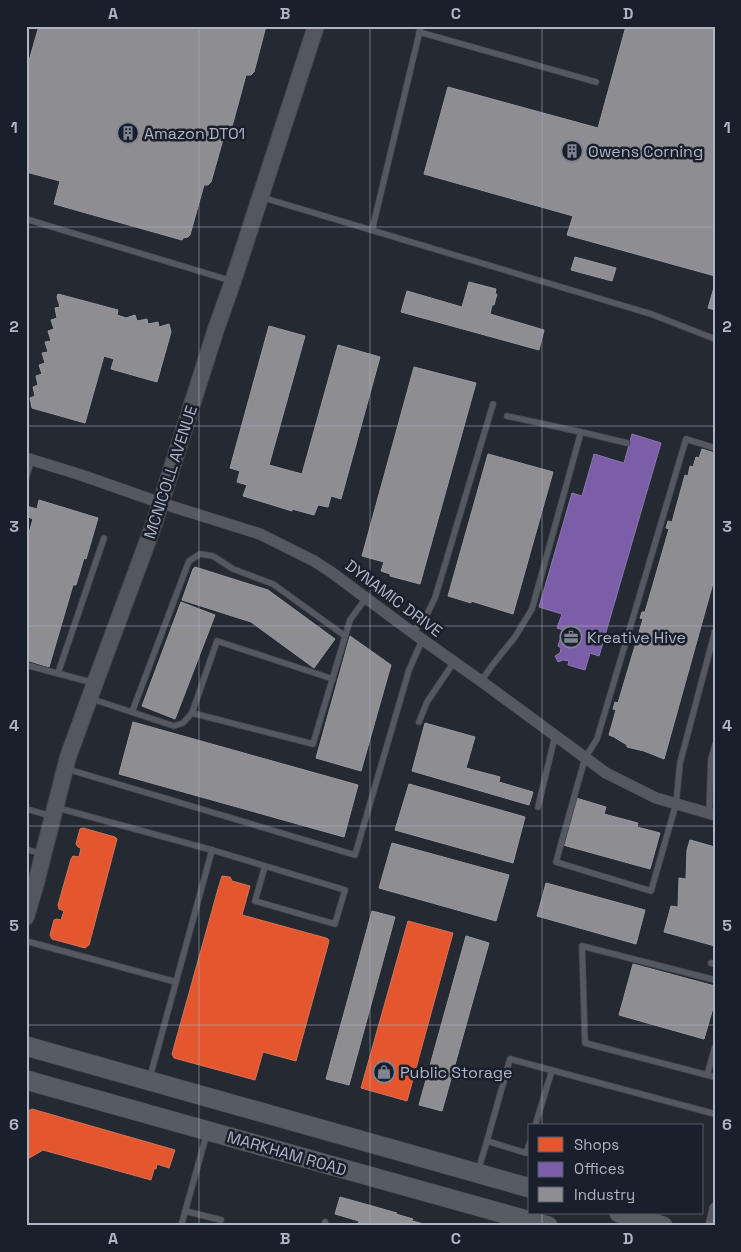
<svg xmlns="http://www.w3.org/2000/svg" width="741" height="1252" viewBox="0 0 741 1252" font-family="'Space Grotesk',sans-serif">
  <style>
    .shops { fill: #e4572e; stroke: #d4735b }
    .offices { fill: #7b5ea7; stroke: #8a78b0 }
    .industry { fill: #8d8d92; stroke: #9799a1 }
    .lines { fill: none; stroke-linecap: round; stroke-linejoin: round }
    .lane-casing { stroke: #41444b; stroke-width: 7 }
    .street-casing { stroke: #41444b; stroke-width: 12 }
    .secondary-casing { stroke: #41444b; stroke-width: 18 }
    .primary-casing { stroke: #42464e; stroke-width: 20 }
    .lane { stroke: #555860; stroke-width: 5.5 }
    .street { stroke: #555860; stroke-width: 11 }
    .secondary { stroke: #54575e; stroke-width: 16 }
    .primary { stroke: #575b62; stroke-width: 19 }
    .grid { fill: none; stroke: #aeb5c4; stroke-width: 1; stroke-opacity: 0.55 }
    .labels { text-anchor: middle; stroke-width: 5; stroke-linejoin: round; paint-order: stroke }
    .poi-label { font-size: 16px; fill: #aeb5c4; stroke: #191f2b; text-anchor: start }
    .street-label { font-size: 16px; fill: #aeb5c4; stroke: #191f2b }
    .neatline { fill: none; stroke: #aeb5c4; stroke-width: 2 }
    .grid-label { font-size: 16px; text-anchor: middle; font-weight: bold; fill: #aeb5c4 }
  </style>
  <rect width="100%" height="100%" fill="#252931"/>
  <!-- shops -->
  <g class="shops">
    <polygon points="83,828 115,837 117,839 89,945 85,948 52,939 50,935 54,920 57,919 61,920 64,911 59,909 58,905 71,859 73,856 79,857 81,848 78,847 76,844 80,829"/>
    <polygon points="222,876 230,877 232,881 250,886 242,915 326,938 328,939 329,941 296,1061 263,1052 255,1080 174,1058 172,1054 218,889"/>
    <polygon points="408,921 453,933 407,1101 361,1088"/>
    <polygon points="32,1109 175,1150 169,1168 157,1164 156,1169 154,1169 151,1180 43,1150 26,1160 26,1112"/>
  </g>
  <!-- offices -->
  <polygon class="offices" points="632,434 661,443 599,656 590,653 585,670 568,665 569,661 563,660 558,662 555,656 560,653 561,648 558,646 563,630 557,628 562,614 539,607 572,493 582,496 594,454 624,463"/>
  <!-- industry -->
  <g class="industry">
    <polygon points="39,26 266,26 254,72 251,75 246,75 230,134 227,136 224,136 211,182 208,185 204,185 190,235 188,237 183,238 182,240 54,204 60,181 26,172 26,71"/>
    <polygon points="626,26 715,26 715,276 567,235 573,216 424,174 448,87 598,128"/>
    <polygon points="575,257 616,268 612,281 571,270"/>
    <polygon points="469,282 496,289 495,294 497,294 494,305 492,305 490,314 544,330 539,350 401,312 407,291 462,307"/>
    <polygon points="715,284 715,310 708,308"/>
    <polygon points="58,294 118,310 117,315 126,318 135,315 137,321 147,319 148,324 158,322 159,327 169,324 171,332 157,382 111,369 114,359 104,356 85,423 32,408 30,398 35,396 33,387 38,385 36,376 42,374 39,365 45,363 42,353 48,352 45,342 51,341 48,331 54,329 51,320 57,318 55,308 60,307 57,297"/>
    <polygon points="269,326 305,336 269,465 302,474 338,345 380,357 341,499 331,496 328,507 318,505 314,515 292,509 292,511 243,496 247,485 237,482 240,471 230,468"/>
    <polygon points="414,367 476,383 420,584 390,576 390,574 381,571 384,562 362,556"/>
    <polygon points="702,449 715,453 715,576 664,759 644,751 627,747 627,745 614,737 609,735 616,710 613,709 615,702 618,703 643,619 640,618 642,612 645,612 669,529 666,528 668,521 672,522 685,475 688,476 690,466 693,467 696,457 699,458"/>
    <polygon points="488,454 553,472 513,614 471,601 471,603 448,596"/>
    <polygon points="39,500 98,518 86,559 84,558 76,585 73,585 49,667 26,660 26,543 33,519 26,516 26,506 37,509"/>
    <polygon points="195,567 268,590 335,639 314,668 251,622 182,600 193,569"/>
    <polygon points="181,602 215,615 175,719 142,706"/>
    <polygon points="350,636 391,665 361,771 316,758"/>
    <polygon points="133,722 358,785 344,837 119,774"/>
    <polygon points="425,723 475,737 466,768 500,777 499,782 533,792 529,805 412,771"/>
    <polygon points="409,784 525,817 513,863 395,830"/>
    <polygon points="576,798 606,807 604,814 638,823 637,827 660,833 650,869 563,845"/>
    <polygon points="690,840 715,847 715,946 664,932 671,906 678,907 679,878 686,879 687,850"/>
    <polygon points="392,843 509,875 496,921 379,888"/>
    <polygon points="546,883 645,910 636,944 537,916"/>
    <polygon points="372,911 395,917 349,1085 326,1079"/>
    <polygon points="466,936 489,943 442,1111 419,1105"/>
    <polygon points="633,964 715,986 715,1001 704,1039 619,1015"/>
    <polygon points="340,1197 397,1213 396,1214 413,1219 412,1221 424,1224 424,1226 357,1226 359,1221 335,1214"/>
  </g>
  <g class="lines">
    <!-- lane casing -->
    <g class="lane-casing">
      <g id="lane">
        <polyline points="419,32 596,82"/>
        <polyline points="261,197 651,314 715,339"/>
        <polyline points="26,219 232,281"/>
        <polyline points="372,230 421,26"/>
        <polyline points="581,432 627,443"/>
        <polyline points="715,448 686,439 597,739 585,758 556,862 651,891 676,804 680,763 715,631"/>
        <polyline points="26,478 32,458"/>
        <polyline points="413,633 427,614 435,598 493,404"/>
        <polyline points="26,665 94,683"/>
        <polyline points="58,673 104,538"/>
        <polyline points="481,681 494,663 515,637 532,609 581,432 507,416"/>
        <polyline points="92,699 174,726 183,723 192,713 313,744 350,620 366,598"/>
        <polyline points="132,712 189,561 200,554 213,556 233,569 273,584 345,636"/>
        <polyline points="192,713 217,641 333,679"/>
        <polyline points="419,722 427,702 454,662"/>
        <polyline points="67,769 355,855 409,670 423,638"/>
        <polyline points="538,807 555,736"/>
        <polyline points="58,808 212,850 150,1077"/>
        <polyline points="30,810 51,816"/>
        <polyline points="709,814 711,760 715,745"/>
        <polyline points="26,849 41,854"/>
        <polyline points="212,850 345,890 335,924 255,901 265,866"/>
        <polyline points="26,941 176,982"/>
        <polyline points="711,963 715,964"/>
        <polyline points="715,1047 707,1075 715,1077"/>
        <polyline points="707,1075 585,1043 582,946 715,980"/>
        <polyline points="535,1126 552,1070"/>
        <polyline points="530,1142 526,1153 487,1141 510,1059 715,1114"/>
        <polyline points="478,1171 487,1141"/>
        <polyline points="185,1211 221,1220"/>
        <polyline points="181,1226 207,1133"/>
        <polyline points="324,1226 325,1222"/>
      </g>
    </g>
    <!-- street casing -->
    <g class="street-casing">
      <g id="street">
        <polyline points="26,458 81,475 161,503 260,534 314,561 331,572 413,633 481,681 606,773 656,798 715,815"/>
        <polyline points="711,1226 715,1208"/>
      </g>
    </g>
    <!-- secondary casing -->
    <g class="secondary-casing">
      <polyline id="secondary" points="26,917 36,883 68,757 95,683 154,524 216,329 233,281 316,26"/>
    </g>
    <!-- primary casing -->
    <g class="primary-casing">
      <g id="primary">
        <polyline points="26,1046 530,1188"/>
        <polyline points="26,1080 548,1226"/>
        <polyline points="619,1213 663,1226"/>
      </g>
    </g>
    <!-- lane -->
    <use href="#lane" class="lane"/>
    <!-- street -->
    <use href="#street" class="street"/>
    <!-- secondary -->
    <use href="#secondary" class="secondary"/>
    <!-- primary -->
    <use href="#primary" class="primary"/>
  </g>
  <!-- grid -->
  <path class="grid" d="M199,26V1226M370,26V1226M542,26V1126M26,227H715M26,426H715M26,626H715M26,826H715M26,1025H715M542,1213V1226"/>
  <!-- icons -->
  <defs>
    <g id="building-ring" transform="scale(1.125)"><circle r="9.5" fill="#191f2b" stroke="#7e8491" stroke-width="1.5"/><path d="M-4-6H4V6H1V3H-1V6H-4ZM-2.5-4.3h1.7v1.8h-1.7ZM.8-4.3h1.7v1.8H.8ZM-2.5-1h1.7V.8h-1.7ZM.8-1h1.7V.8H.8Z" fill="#7e8491"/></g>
    <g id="office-ring" transform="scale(1.125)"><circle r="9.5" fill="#191f2b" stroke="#7e8491" stroke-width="1.5"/><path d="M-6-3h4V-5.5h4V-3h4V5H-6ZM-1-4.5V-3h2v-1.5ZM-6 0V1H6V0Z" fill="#7e8491"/></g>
    <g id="shop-ring" transform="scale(1.125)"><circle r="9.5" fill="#191f2b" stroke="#7e8491" stroke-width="1.5"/><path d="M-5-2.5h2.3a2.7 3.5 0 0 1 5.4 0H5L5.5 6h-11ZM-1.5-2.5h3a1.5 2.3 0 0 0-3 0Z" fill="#7e8491"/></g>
  </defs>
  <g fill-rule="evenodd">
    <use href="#building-ring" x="128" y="133"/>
    <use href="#building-ring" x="572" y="151"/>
    <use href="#office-ring" x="571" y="637"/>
    <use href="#shop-ring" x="384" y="1072"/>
  </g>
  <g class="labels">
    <!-- poi labels -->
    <g class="poi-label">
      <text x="144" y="139">Amazon DTO1</text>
      <text x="588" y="157">Owens Corning</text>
      <text x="587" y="643">Kreative Hive</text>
      <text x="400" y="1078">Public Storage</text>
    </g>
    <!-- street labels -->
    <g class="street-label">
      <text transform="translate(170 472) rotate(-72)" y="6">MCNICOLL AVENUE</text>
      <text transform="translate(394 598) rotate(37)" y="6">DYNAMIC DRIVE</text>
      <text transform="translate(287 1153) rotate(16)" y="6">MARKHAM ROAD</text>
    </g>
  </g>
  <!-- border -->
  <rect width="741" height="1252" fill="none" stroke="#191f2b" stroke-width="55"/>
  <!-- legend -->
  <rect x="528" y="1124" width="175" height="90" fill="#191f2b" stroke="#555b68"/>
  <rect x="538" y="1137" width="25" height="15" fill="#e4572e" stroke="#555b68"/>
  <text x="574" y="1150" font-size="15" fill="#aeb5c4">Shops</text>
  <rect x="538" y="1162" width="25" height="15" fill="#7b5ea7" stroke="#555b68"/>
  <text x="574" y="1174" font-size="15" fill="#aeb5c4">Offices</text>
  <rect x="538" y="1187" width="25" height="15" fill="#8d8d92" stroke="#555b68"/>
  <text x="574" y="1200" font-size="15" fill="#aeb5c4">Industry</text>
  <rect x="28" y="28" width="686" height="1196" class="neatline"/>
  <g class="grid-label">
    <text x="113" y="19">A</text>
    <text x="285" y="19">B</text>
    <text x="456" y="19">C</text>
    <text x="628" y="19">D</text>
    <text x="14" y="133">1</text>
    <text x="727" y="133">1</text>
    <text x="14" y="332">2</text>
    <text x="727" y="332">2</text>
    <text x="14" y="532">3</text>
    <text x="727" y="532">3</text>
    <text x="14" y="731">4</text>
    <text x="727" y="731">4</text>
    <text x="14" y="931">5</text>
    <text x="727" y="931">5</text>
    <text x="14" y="1130">6</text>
    <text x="727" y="1130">6</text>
    <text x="113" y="1244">A</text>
    <text x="285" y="1244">B</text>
    <text x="456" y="1244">C</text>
    <text x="628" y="1244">D</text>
  </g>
</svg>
